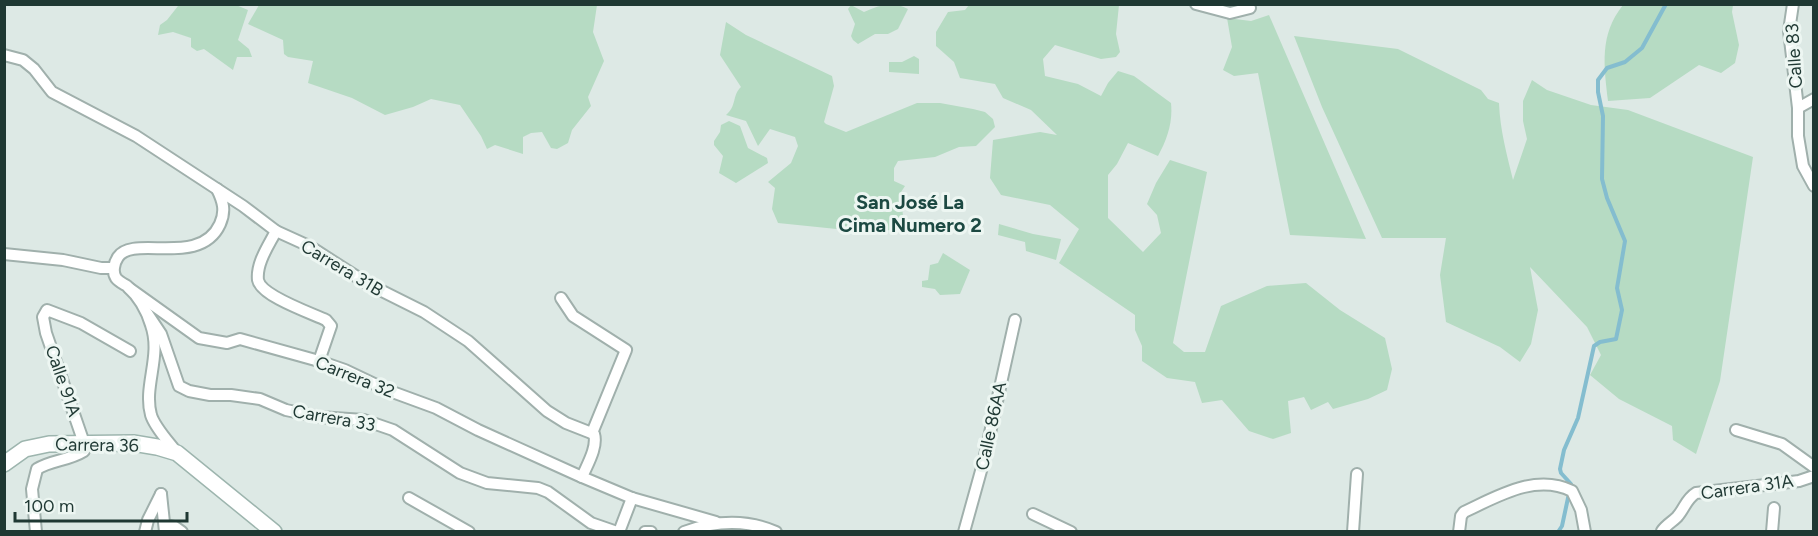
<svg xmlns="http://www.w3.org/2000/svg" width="1818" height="536" viewBox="0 0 1818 536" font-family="Figtree,sans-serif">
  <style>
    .green { fill: #b6dbc3 }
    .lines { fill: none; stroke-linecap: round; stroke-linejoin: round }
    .stream { stroke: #84bdcf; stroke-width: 4 }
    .street-casing { stroke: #a0b0ac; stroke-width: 14 }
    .secondary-casing { stroke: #9db5ae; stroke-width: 18 }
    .street { stroke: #fff; stroke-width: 10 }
    .secondary { stroke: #fff; stroke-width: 15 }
    .labels { text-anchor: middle; stroke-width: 6; stroke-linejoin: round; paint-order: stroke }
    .street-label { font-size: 18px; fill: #1f3833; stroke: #edf6f2 }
    .neighbourhood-label { font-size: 20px; font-weight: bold; fill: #1c4942; stroke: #edf6f2 }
  </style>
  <rect width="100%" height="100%" fill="#dde9e5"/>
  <!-- green -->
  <g class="green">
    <polygon points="259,5 597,5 593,32 604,61 588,97 591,106 572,130 568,143 557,149 551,148 542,132 531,133 523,137 523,154 495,145 487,149 481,136 460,105 431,99 413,107 385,115 352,98 308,83 313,61 288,57 284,54 283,40 248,24"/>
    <path d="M851,5L864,12C880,5 893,1 908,9L898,29L888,34H875L858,44L853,40L851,36L855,24L848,9Z"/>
    <path d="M969,5H1119L1116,34L1120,52L1116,57L1101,59L1055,45L1043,59L1045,76L1078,84L1101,96L1108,83L1118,71L1134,76L1171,103C1173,123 1167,139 1158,156L1128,143L1117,164L1108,175V218L1143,252L1161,233L1157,215L1147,204L1156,183L1170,160L1207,172L1173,343L1184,352H1205L1221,306L1267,286L1306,283L1340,310L1385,338L1392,369L1387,390L1368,399L1333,409L1328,402L1311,410L1304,397L1288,401L1291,433L1273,439L1249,431L1222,400L1202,403L1195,382L1167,378L1142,361V346L1135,330V315L1059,263L1079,229L1050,205L1001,195L990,178L993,140L1040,132L1057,135L1031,110L1003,98L995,84L960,78L954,62L936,46V32L948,12L965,10Z"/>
    <path d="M1623,5H1733L1732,12L1739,45L1735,63L1721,73L1699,65L1650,98L1608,101C1604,66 1599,35 1623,5Z"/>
    <polygon points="178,6 236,5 248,10 238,40 249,49 252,57 237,57 233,70 204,49 197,51 191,47 191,38 173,32 158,35 160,25 167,20"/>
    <polygon points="1269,15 1366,239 1290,235 1258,73 1234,76 1223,70 1232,47 1227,18 1251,21"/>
    <path d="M726,22L746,35L832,76L834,86L824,122L826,124L846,132L917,103H940L973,109L985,112L993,119L995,127L976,146L959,147L935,157L898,161L894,168V181L905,186L901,192L904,229L866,232L778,223L772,209L775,188L768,182L791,163L798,146L795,137L770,129L758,146L746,121L726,115C737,106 732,95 741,87L720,55Z"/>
    <path d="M1294,36L1398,49L1481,90L1488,99L1499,103C1500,130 1507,155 1513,180L1527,139L1523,121V101L1532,80L1547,90L1591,105L1628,110L1753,157L1720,381L1696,454L1673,440L1672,426L1619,399L1590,375L1601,355L1587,327L1530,267L1538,310L1531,344L1520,362L1500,347L1446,322L1440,275L1446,238H1382L1322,107Z"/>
    <polygon points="914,56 919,59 919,74 889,72 889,62 902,62"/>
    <polygon points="729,121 740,126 748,148 767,158 768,163 736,183 719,173 723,156 714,145 714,141 720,132 721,125"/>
    <polygon points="999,224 1033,234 1061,239 1056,260 1026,251 1025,242 998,235"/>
    <polygon points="943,253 970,270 960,294 940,295 935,289 922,287 922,281 928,280 930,265 938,263"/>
  </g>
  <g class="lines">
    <!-- stream -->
    <polyline class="stream" points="1558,532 1562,526 1571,484 1561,473 1560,469 1564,450 1578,418 1594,346 1600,342 1616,339 1622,310 1617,288 1625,241 1607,198 1602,179 1603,116 1598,92 1598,80 1607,68 1625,62 1642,48 1666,4"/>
    <!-- street casing -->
    <g class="street-casing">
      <g id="street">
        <polyline points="1196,4 1230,13 1250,8"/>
        <polyline points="1793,4 1789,31 1798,108 1798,136 1803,166 1814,186"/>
        <path d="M4,55L23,60L34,69L52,92L136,136L243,206L276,231L309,246L368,284L424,312L468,341L547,411L566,423L594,434C598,447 587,465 582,477L632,498L716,522"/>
        <polyline points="1798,108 1814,99"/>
        <path d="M276,231C269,245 256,263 258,280C261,296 311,313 326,320L331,326L319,361"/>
        <polyline points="4,254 63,260 101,268 113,268"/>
        <polyline points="129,288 199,338 227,343 240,339 319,361 345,370 387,390 436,408 478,430 582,477"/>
        <polyline points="561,298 573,316 626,350 592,433"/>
        <polyline points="147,313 161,334 179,386 189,391 210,395 231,395 260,399 286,410 319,417 364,420 393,430 460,473 487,483 538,488 548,492 591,523 617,532"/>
        <polyline points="1736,430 1782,444 1814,467"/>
        <path d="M177,453C169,442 155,428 151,415C143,386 162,356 151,325C147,311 138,296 127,286C124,284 119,282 116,278C112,272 114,263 118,257C133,234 200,268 220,224C226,211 223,201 217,189"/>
        <polyline points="161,494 165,532"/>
        <polyline points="409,498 469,532"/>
        <polyline points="1033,514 1071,532"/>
        <polyline points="165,525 175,527 182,532"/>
        <path d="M1662,531C1666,525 1672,522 1677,517C1685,508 1686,499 1696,493L1799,481L1814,476"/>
        <path d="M36,532L32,489L37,469C51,460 68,461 84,451L85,446L46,333L43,317L47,310L81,323L130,351"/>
        <polyline points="145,532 148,520 161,494"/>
        <polyline points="619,532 632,498"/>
        <polyline points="645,532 651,532"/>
        <path d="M684,532C714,521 746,519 776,532"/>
        <polyline points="964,532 984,460 1015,320"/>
        <polyline points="1353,532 1357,474"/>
        <path d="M1459,532L1461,516L1464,512C1498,496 1536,473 1572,491L1581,510L1585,532"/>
        <polyline points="1772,532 1774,508"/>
      </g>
    </g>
    <!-- secondary casing -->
    <g class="secondary-casing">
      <polyline id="secondary" points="4,464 25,449 49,444 133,443 157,447 177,453 274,532"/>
    </g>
    <!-- street -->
    <use href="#street" class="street"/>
    <!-- secondary -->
    <use href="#secondary" class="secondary"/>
  </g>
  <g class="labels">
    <!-- street labels -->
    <g class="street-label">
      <text transform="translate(1794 56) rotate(-94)" y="6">Calle 83</text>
      <text transform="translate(342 268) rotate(31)" y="6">Carrera 31B</text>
      <text transform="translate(355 377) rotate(22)" y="6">Carrera 32</text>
      <text transform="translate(63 381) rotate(71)" y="6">Calle 91A</text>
      <text transform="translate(334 418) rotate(10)" y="6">Carrera 33</text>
      <text transform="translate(991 426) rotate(-78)" y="6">Calle 86AA</text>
      <text transform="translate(97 445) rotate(1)" y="6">Carrera 36</text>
      <text transform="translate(1747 487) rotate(-8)" y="6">Carrera 31A</text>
    </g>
    <!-- neighbourhood labels -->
    <g class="neighbourhood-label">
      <text x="910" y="209">San José La<tspan x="910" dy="23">Cima Numero 2</tspan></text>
    </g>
  </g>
  <!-- border -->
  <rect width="1818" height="536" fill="none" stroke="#1f3833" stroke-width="12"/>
  <!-- scale -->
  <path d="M15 512v9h172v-9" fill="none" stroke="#1f3833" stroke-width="3"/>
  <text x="24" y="512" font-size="18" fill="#1f3833" stroke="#edf6f2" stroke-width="4.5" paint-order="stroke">100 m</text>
</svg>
